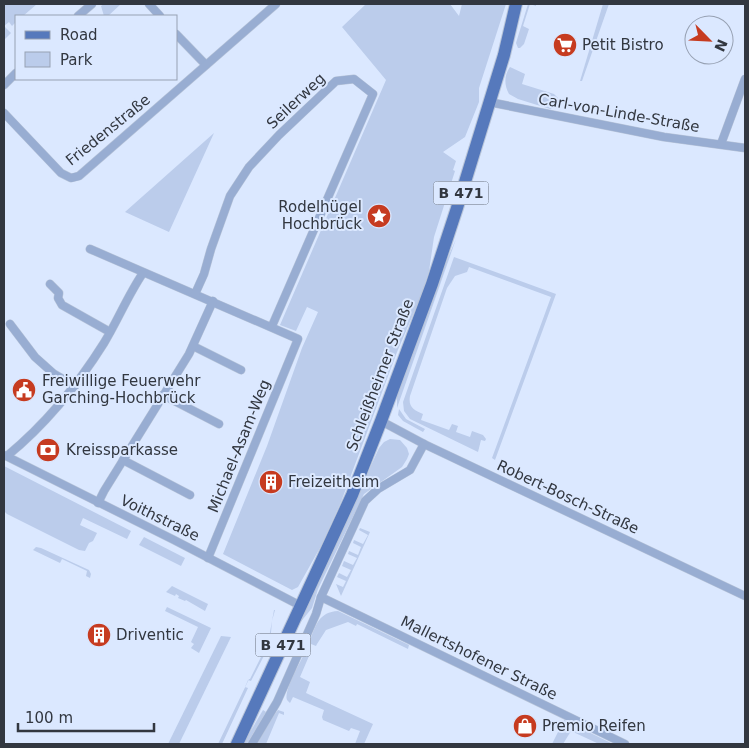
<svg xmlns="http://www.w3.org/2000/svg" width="749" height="748" viewBox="0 0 749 748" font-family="'DejaVu Sans',sans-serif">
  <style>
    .green { fill: #bbcceb }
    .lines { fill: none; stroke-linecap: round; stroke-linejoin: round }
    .street-casing { stroke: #b9c5d9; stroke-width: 9 }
    .primary-casing { stroke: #b9c5d9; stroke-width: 14 }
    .street { stroke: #98add2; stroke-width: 8 }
    .primary { stroke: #5679bc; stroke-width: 12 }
    .labels { text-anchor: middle; stroke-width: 4; stroke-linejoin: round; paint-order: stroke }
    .shield { fill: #dbe8ff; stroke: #656c79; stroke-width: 1 }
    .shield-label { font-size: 14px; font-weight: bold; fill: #323740 }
    .poi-label { font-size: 15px; fill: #323740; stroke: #dbe8ff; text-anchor: start }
    .street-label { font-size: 15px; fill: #323740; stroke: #dbe8ff }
  </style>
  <rect width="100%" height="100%" fill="#dbe8ff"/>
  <!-- green -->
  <g class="green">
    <polygon points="4,4 37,4 23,16 16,16 16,22 12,26 9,22 4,26 11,33 4,40"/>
    <polygon points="104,4 107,5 121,4 108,16 104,16 101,6"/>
    <polygon points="366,4 450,4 459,16 462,4 506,4 479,88 479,102 465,137 443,152 456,161 453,170 455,171 434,237 429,271 421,296 397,352 341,502 321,546 298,587 292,590 223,554 267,446 302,348 318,312 307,307 296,331 280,325 386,80 342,27"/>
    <polygon points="528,4 536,4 536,6 530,4 523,26 529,29 524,44 520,48 518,48 516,43"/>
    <polygon points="603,4 609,4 582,81 580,81"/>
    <path d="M510,67L525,74L522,84L554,94L558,98V102L555,107L550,109L518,99L509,94C504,85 504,75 510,67Z"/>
    <polygon points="214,133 169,232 125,212"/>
    <polygon points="456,239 397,408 397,394 446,262"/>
    <path d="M454,257L556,294L495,460L492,458L551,297L469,267L467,272L455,276L447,288L410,396C408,407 414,410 423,414L421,420L449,430L452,424L458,426L456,432L470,437L472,431L483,435L486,439L485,441L481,440L478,452L410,419L404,411L403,402Z"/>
    <polygon points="399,409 406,419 425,429 423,432 403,421 398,415"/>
    <polygon points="390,439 400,440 407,448 409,454 407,459 402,467 364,494 318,589 312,608 299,624 379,448 384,442"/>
    <polygon points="4,466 131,531 127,539 83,518 80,525 97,533 93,541 89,543 85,551 79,550 7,514 4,511"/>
    <polygon points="360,528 370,532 341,596 336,584 343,587 346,581 337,577 339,573 347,577 351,570 342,566 344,561 353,565 357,558 348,554 349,551 358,555 361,547 353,543 354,540 363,544 368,535 359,530"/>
    <polygon points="144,537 185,558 181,566 139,545"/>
    <polygon points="36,547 41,548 89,570 91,574 90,578 86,576 87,571 62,559 60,563 33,550"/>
    <polygon points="172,586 208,604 205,611 186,600 185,601 178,598 179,596 176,594 175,596 166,592"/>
    <polygon points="167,607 211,628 199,653 191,648 194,644 191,642 198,627 165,611"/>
    <polygon points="274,610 275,610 272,621 270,644 251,681 248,680 245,687 248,688 222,744 218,744 249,679 250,679 268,643"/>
    <path d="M338,611L409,645L408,649L357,624L356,626L348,622L326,630L317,644L316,646L311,644L310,640C316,625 319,612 338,611Z"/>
    <polygon points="221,636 231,637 179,744 168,744"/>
    <path d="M306,655L309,656L300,677L310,682L306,693L373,724L364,744H355L360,731L351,728L349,731L323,720L322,717L324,710L293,697L290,703L287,700C284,690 298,667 303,656Z"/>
    <polygon points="263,710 266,712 247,744 243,744"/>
    <polygon points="278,710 284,712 284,715 279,713 266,744 257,744 267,724"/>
    <polygon points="564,720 613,744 599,744 571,731 563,744 552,744"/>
  </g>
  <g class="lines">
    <!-- street casing -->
    <g class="street-casing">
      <g id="street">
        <polyline points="149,4 160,16"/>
        <polyline points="78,16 92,4"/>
        <polyline points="176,34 206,65"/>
        <polyline points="4,85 16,73"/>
        <polyline points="489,102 664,137 745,148"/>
        <polyline points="4,113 61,173 71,178 79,176 276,4"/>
        <polyline points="721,144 745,79"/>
        <polyline points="90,249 298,339 208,558"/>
        <polyline points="50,284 59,293 58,298 62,305 110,332"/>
        <polyline points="195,294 204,274 211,249 230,196 249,167 279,135 336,81 354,79 373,94 272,326"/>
        <polyline points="10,324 35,357 54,374 75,386"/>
        <polyline points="193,346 241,370"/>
        <polyline points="163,395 219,424"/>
        <polyline points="381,421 424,444 745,596"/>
        <polyline points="4,455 174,540 301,606"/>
        <path d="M7,456C46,424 77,386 104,343C118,320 128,295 143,273"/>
        <polyline points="123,460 190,495"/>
        <polyline points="98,503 104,491 189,354 213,301"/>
        <polyline points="321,597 625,744"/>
        <polyline points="252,744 277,702 316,614 321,597 365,501 378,489 410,470 424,444"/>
      </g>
    </g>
    <!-- primary casing -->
    <g class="primary-casing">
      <polyline id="primary" points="237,744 352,495 381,421 432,284 457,208 504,55 516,4"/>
    </g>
    <!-- street -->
    <use href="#street" class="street"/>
    <!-- primary -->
    <use href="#primary" class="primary"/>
  </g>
  <!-- icons -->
  <defs>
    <g id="supermarket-disc" transform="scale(1.25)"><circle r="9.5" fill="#c63b20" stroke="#dbe8ff"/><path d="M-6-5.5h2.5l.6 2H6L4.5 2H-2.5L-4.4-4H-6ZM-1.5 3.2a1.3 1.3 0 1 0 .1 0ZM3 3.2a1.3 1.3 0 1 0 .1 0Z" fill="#fff"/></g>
    <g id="sight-disc" transform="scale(1.25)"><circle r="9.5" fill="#c63b20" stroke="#dbe8ff"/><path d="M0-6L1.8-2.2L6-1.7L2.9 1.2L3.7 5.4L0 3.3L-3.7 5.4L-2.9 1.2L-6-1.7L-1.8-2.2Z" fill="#fff"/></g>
    <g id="civic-disc" transform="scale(1.25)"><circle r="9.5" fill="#c63b20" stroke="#dbe8ff"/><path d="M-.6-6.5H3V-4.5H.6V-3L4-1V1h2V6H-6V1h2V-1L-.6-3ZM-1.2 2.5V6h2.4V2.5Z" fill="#fff"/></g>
    <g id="bank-disc" transform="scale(1.25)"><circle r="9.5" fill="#c63b20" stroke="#dbe8ff"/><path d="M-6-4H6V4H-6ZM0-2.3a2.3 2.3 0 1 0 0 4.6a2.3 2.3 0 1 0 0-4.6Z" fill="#fff"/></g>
    <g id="building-disc" transform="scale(1.25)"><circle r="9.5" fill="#c63b20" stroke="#dbe8ff"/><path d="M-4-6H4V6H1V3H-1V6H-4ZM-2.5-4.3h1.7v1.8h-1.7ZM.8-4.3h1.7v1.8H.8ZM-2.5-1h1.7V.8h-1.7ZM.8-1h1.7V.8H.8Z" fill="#fff"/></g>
    <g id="shop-disc" transform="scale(1.25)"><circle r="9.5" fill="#c63b20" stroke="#dbe8ff"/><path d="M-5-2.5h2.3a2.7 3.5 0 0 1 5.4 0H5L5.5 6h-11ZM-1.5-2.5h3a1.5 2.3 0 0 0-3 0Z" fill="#fff"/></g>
  </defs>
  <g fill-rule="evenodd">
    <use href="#supermarket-disc" x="565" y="45"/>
    <use href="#sight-disc" x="379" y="216"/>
    <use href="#civic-disc" x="24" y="390"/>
    <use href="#bank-disc" x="48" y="450"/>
    <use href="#building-disc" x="271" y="482"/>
    <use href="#building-disc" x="99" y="635"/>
    <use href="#shop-disc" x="525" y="726"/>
  </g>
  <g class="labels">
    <!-- shield labels -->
    <g class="shield">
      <rect x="433.5" y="181.5" width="55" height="23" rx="4"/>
      <rect x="255.5" y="633.5" width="55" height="23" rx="4"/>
    </g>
    <g class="shield-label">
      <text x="461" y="198">B 471</text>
      <text x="283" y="650">B 471</text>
    </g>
    <!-- poi labels -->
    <g class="poi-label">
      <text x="582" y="50">Petit Bistro</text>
      <text x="362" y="212" text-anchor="end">Rodelhügel<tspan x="362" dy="17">Hochbrück</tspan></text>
      <text x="42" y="386">Freiwillige Feuerwehr<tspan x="42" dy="17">Garching-Hochbrück</tspan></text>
      <text x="66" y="455">Kreissparkasse</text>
      <text x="288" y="487">Freizeitheim</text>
      <text x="116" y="640">Driventic</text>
      <text x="542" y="731">Premio Reifen</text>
    </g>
    <!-- street labels -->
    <g class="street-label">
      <text transform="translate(296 101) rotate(-43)" y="5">Seilerweg</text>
      <text transform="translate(619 113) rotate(10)" y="5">Carl-von-Linde-Straße</text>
      <text transform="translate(108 130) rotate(-39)" y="5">Friedenstraße</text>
      <text transform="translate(380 375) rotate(-69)" y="5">Schleißheimer Straße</text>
      <text transform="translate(239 446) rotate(-68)" y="5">Michael-Asam-Weg</text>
      <text transform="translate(568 497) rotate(25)" y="5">Robert-Bosch-Straße</text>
      <text transform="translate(160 518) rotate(26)" y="5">Voithstraße</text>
      <text transform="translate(479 658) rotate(26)" y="5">Mallertshofener Straße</text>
    </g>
  </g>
  <!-- border -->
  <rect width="749" height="748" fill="none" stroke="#323740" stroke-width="10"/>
  <!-- legend -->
  <rect x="15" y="15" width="162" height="65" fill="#dbe8ff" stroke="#97a1b3"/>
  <rect x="25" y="31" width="25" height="8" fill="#5679bc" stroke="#97a1b3"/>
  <text x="60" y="40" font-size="15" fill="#323740">Road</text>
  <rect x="25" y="52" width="25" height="15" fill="#bbcceb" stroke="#97a1b3"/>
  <text x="60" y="65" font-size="15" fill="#323740">Park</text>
  <!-- north arrow -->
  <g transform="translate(709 40) rotate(114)"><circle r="24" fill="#dbe8ff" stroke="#97a1b3"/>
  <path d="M0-4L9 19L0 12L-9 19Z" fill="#c63b20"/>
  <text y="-8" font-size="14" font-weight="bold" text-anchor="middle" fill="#323740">N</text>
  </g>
  <!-- scale -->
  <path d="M18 723v8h136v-8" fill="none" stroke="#323740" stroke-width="2.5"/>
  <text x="25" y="723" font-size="15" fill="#323740" stroke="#dbe8ff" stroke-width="4" paint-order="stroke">100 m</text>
</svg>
